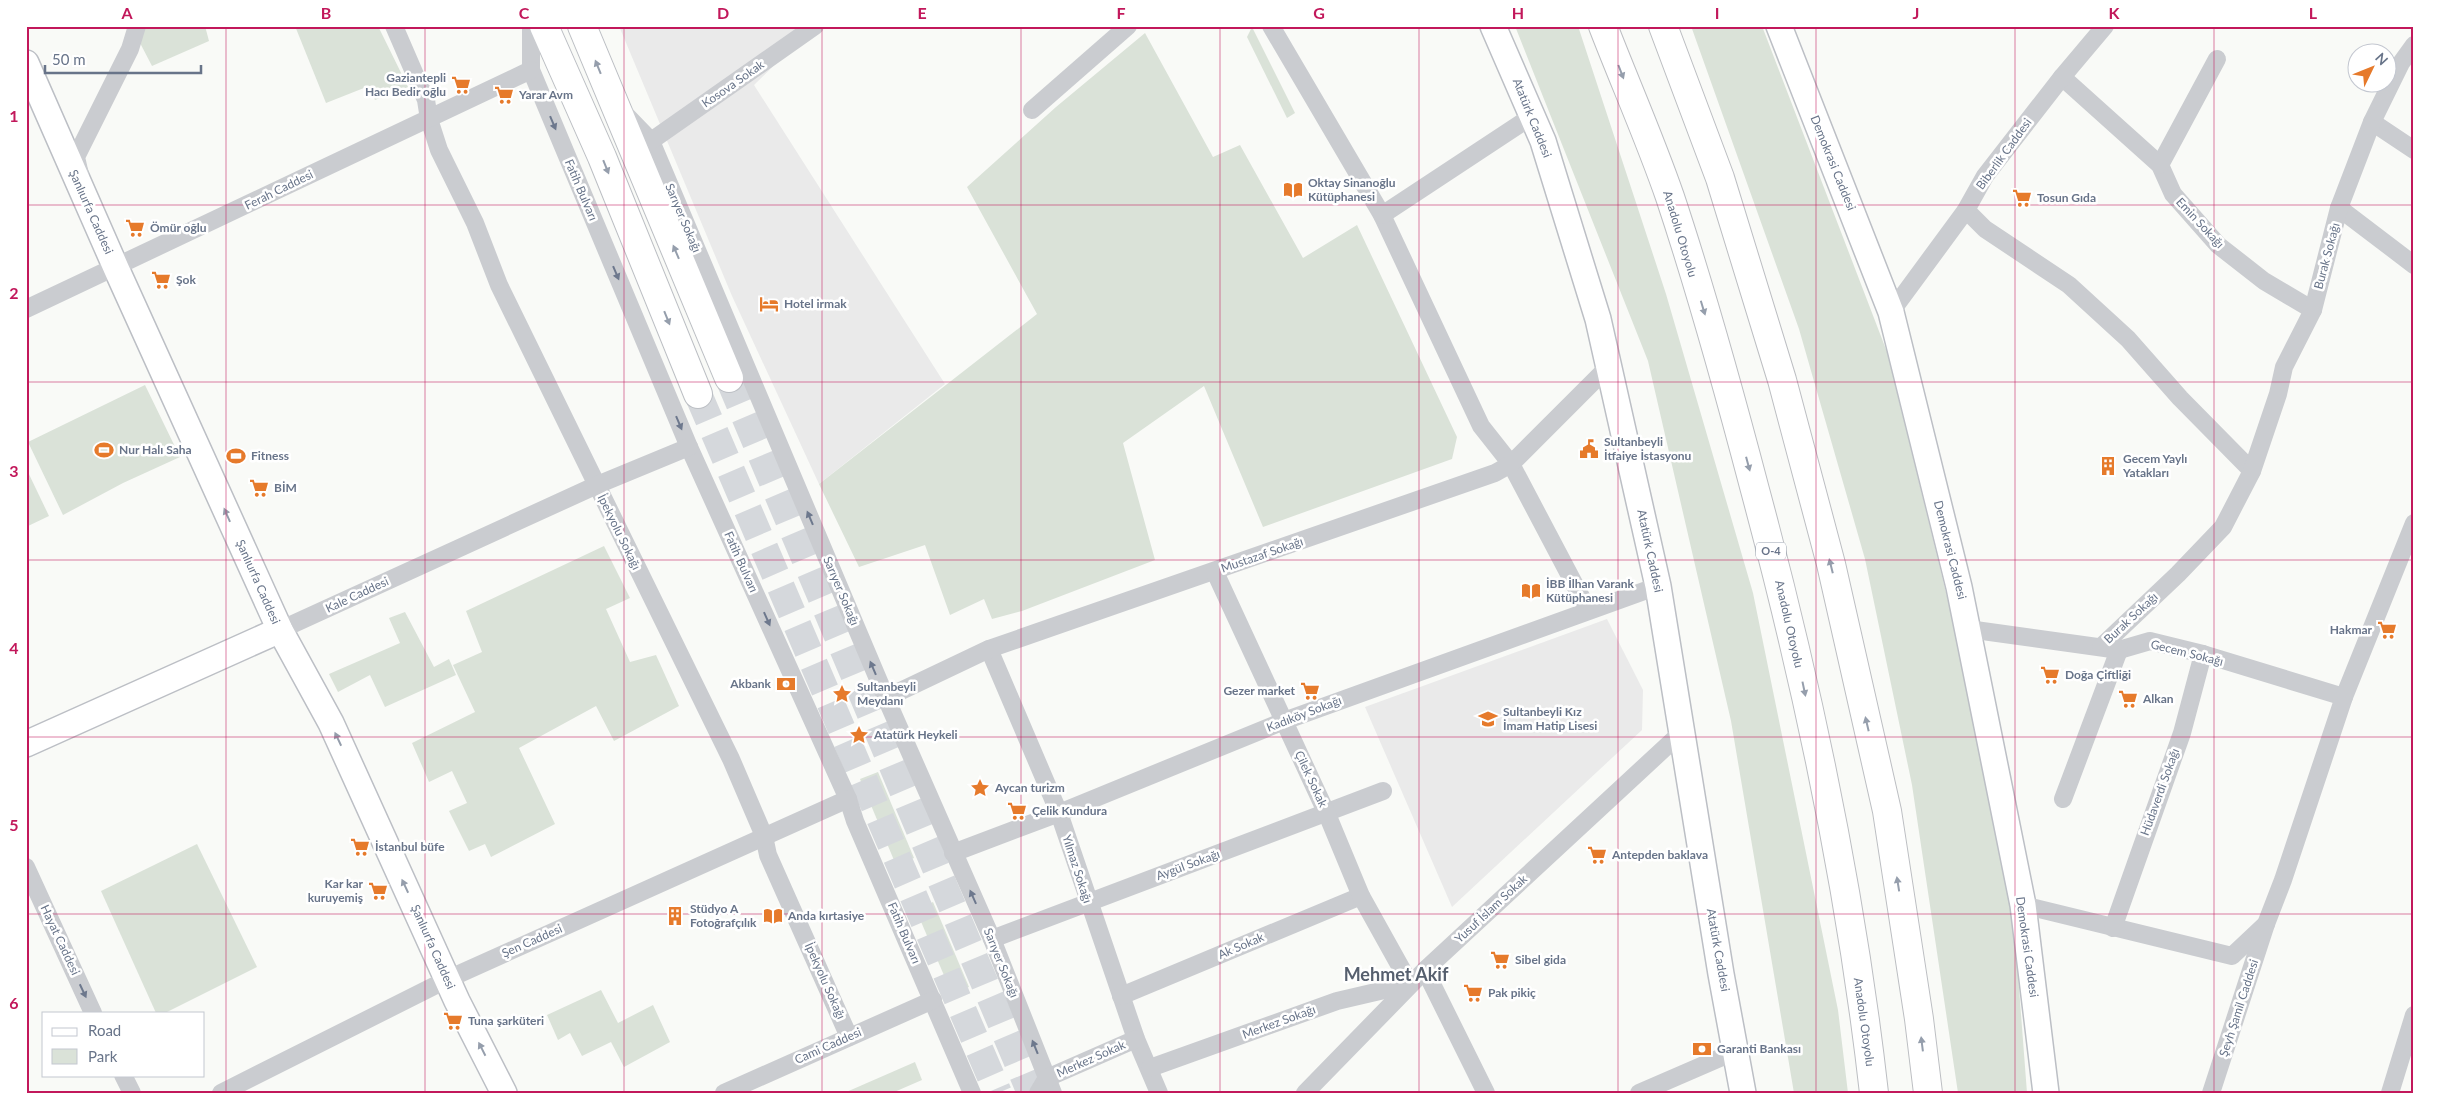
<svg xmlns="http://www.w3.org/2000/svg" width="2440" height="1119" viewBox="0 0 2440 1119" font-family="Lato,sans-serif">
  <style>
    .built { fill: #eaeaea }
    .green { fill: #dae2d8 }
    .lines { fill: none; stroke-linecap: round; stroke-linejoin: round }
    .primary-tunnel { stroke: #d5d8dc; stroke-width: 28; stroke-dasharray: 28 14; stroke-linecap: butt }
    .secondary-casing { stroke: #bcbfc5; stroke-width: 28 }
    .primary-casing { stroke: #bcbfc4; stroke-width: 30 }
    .highway-casing { stroke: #bcbec2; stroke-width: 30 }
    .street { stroke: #caccd0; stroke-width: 18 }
    .secondary { stroke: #fff; stroke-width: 25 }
    .primary { stroke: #fff; stroke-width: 28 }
    .highway { stroke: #fff; stroke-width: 28 }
    .oneway { fill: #959eac }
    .oneway2 { fill: #6d788d }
    .grid { fill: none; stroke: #c2185b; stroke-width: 1; stroke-opacity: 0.55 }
    .labels { text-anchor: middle; stroke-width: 5; stroke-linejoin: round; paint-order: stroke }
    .shield { fill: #fff; stroke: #959eac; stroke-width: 1 }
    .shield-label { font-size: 11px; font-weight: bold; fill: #687489 }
    .poi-label { font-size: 12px; font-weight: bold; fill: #687489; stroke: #fff; text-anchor: start }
    .street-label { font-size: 12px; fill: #687489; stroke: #fff }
    .district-label { font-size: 18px; font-weight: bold; fill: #565f6e; stroke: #fff }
    .neatline { fill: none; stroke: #c2185b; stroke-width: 2 }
    .grid-label { font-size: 16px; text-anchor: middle; font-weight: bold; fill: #c2185b }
  </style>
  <rect width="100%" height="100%" fill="#f9faf7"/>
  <!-- built -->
  <g class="built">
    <polygon points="619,26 814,26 754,85 945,384 819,484 732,296"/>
    <polygon points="1607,619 1643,690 1642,730 1452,907 1365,707"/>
  </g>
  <!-- green -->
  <g class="green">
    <polygon points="144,26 205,26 209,41 152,66 139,41"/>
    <polygon points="295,26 378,26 408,87 375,100 369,86 326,103"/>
    <polygon points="1515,26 1578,26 1666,294 1753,593 1838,1010 1848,1093 1794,1093 1731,721 1648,361"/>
    <polygon points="1691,26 1762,26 1887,352 1954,625 2013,909 2027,1093 1958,1093 1912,785 1865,559 1799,329"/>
    <polygon points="1252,27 1295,113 1287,118 1247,37"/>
    <polygon points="1145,33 1213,157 1240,145 1303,258 1357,225 1457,437 1452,459 1263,527 1204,386 1123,443 1155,560 1022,611 992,619 984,599 950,615 925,545 859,567 819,484 1037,314 967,187 1056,107"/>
    <polygon points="145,385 180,457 123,483 63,515 28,442"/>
    <polygon points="26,468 49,516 26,527"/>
    <polygon points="604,546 630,598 606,609 630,662 656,655 679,706 614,741 596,706 519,748 555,824 491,857 485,844 469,851 449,811 467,803 452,771 429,782 412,743 475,712 453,665 482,652 466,611"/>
    <polygon points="405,612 434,667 449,659 456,675 385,707 370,675 338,692 329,674 400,643 389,618"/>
    <polygon points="878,772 914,858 896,865 860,779"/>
    <polygon points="197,844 257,967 165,1013 156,1013 101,891"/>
    <polygon points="933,902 969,987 952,994 916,910"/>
    <polygon points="601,990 618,1023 653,1005 670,1042 624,1067 611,1042 582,1056 570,1033 558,1040 547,1015"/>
    <polygon points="915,1062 922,1080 892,1093 844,1093"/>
  </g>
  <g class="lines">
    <!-- primary-tunnel -->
    <g class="primary-tunnel">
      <polyline points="729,378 1031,1093"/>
      <polyline points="698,394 998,1093"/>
    </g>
    <!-- secondary casing -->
    <g class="secondary-casing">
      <g id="secondary">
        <polyline points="1493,26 1543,141 1598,319 1658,586 1721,974 1743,1093"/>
        <polyline points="1779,26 1891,312 1959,587 2023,905 2046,1093"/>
        <polyline points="26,63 116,268 280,630 331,723 457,1001 504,1093"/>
        <polyline points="26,744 280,630"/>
      </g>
    </g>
    <!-- primary casing -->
    <g class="primary-casing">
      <g id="primary">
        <polyline points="544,26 602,157 698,394"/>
        <polyline points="582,26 729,378"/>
      </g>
    </g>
    <!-- highway casing -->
    <g class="highway-casing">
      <g id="highway">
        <path d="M1603,26C1625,83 1650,139 1670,197C1702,293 1729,391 1755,490C1808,687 1851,889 1874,1093"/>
        <polyline points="1663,26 1720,178 1782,380 1831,564 1887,811 1919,1019 1928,1093"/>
      </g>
    </g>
    <!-- street -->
    <g class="street">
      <polyline points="394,26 426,100 429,119 439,150 475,223 499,285 731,759 764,836 768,855 849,1037"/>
      <polyline points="531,26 531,70 689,447 848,799 855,821 972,1093"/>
      <polyline points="1271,26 1382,215 1481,426 1511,464 1588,610"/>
      <polyline points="2062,77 2160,165 2173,194 2218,245 2264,281 2313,310"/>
      <polyline points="1032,110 1128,26"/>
      <polyline points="624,113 651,141 886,698 992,939 1053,1093"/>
      <polyline points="2372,122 2414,150"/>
      <polyline points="651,141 815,26"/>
      <polyline points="2160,165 2217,59"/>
      <polyline points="80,175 76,157 130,49 137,26"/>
      <polyline points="2339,208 2414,265"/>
      <polyline points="1966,210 1985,229 2069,285 2128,339 2180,398 2252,471"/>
      <polyline points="1382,215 1532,116"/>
      <polyline points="26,309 531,70"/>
      <polyline points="1891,312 1966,210 1985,176 2062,77 2105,26"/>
      <polyline points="1968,629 2119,650 2150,641 2203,654 2344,697"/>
      <polyline points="280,630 597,485 689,447"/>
      <polyline points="2101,647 2178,574 2223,527 2252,471 2278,394 2284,367 2313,310 2339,208 2372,122 2401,63 2414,45"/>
      <polyline points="989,649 1059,813 1136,1039 1159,1093"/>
      <polyline points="886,698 989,649 1495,473 1511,464 1608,367"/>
      <polyline points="2063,799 2119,650"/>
      <polyline points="953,853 1059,813 1284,721 1658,586"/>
      <polyline points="26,867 93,1013"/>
      <polyline points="2023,905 2232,956 2266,924 2283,880 2344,697 2414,523"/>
      <polyline points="2113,928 2182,733 2203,654"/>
      <polyline points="992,939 1383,791"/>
      <polyline points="1425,970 1486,1093"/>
      <polyline points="1121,996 1361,896"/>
      <polyline points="1150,1068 1337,1001 1410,984 1361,896 1327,814 1215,572"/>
      <polyline points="123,1075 132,1093"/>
      <polyline points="221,1093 448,979 848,799"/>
      <polyline points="724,1093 933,1000"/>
      <polyline points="1038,1093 1047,1078 1136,1039"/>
      <polyline points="1305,1093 1425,970 1683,731"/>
      <polyline points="1639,1093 1736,1051"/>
      <polyline points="2211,1093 2266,924"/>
      <polyline points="2390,1093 2414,1015"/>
    </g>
    <!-- secondary -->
    <use href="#secondary" class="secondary"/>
    <!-- primary -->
    <use href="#primary" class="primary"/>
    <!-- highway -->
    <use href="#highway" class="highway"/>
  </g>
  <!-- one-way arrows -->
  <defs><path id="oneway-solid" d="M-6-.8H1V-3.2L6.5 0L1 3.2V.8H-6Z" transform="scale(1.25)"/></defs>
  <g class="oneway">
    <use href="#oneway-solid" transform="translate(598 67) rotate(-112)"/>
    <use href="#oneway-solid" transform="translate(1621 72) rotate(69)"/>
    <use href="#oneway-solid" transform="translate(606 167) rotate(68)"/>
    <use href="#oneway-solid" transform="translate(676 252) rotate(-113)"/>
    <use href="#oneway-solid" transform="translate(1703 308) rotate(73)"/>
    <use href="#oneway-solid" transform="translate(667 318) rotate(68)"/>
    <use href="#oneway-solid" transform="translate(1748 464) rotate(75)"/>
    <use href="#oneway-solid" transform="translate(227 515) rotate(-114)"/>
    <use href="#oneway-solid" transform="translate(1831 566) rotate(-104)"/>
    <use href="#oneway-solid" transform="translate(1804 689) rotate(78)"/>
    <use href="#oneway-solid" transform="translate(1867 724) rotate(-103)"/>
    <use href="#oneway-solid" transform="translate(338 739) rotate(-115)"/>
    <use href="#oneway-solid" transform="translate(1898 884) rotate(-99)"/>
    <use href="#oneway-solid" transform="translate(405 886) rotate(-115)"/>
    <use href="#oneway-solid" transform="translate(1922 1044) rotate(-97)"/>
    <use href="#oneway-solid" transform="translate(482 1049) rotate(-117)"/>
  </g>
  <g class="oneway2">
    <use href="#oneway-solid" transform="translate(553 123) rotate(67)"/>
    <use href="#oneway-solid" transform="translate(616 273) rotate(67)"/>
    <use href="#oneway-solid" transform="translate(679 423) rotate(67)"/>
    <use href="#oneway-solid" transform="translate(810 518) rotate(-113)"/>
    <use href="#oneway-solid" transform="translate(767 619) rotate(66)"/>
    <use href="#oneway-solid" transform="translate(873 668) rotate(-113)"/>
    <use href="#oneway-solid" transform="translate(973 897) rotate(-114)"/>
    <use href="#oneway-solid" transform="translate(83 991) rotate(65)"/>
    <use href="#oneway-solid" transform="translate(1035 1047) rotate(-112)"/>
  </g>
  <!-- grid -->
  <path class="grid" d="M226,26V1093M425,26V1093M624,26V1093M822,26V1093M1021,26V1093M1220,26V1093M1419,26V1093M1618,26V1093M1816,26V1093M2015,26V1093M2214,26V1093M26,205H2414M26,382H2414M26,560H2414M26,737H2414M26,914H2414"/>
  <!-- icons -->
  <defs>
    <g id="supermarket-bare" transform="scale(1.5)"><path d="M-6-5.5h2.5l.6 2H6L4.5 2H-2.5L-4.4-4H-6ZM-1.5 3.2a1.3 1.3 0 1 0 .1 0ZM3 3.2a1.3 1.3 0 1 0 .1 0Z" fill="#e67a2b" stroke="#fff" stroke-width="2.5" paint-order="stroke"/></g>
    <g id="library-bare" transform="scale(1.5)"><path d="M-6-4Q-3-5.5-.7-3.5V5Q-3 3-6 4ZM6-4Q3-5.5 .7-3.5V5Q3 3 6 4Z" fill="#e67a2b" stroke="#fff" stroke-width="2.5" paint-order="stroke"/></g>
    <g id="hotel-bare" transform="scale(1.5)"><path d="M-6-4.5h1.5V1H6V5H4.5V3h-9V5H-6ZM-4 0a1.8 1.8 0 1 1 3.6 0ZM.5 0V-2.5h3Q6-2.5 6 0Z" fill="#e67a2b" stroke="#fff" stroke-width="2.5" paint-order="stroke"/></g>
    <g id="civic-bare" transform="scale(1.5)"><path d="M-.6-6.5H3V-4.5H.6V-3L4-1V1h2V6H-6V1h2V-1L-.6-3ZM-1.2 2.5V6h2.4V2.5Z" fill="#e67a2b" stroke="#fff" stroke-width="2.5" paint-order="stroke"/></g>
    <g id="stadium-bare" transform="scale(1.5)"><path d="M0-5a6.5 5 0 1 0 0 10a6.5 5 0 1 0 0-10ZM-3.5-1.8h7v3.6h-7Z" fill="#e67a2b" stroke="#fff" stroke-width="2.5" paint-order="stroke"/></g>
    <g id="building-bare" transform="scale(1.5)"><path d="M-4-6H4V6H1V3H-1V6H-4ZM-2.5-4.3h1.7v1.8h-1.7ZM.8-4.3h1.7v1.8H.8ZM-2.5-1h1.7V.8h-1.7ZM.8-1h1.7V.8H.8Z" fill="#e67a2b" stroke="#fff" stroke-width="2.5" paint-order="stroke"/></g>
    <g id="bank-bare" transform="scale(1.5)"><path d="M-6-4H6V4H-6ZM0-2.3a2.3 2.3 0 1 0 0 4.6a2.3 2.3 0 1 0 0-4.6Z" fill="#e67a2b" stroke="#fff" stroke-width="2.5" paint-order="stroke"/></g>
    <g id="sight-bare" transform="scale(1.5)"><path d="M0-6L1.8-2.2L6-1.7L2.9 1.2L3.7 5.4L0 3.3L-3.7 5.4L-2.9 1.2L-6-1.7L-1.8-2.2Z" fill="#e67a2b" stroke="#fff" stroke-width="2.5" paint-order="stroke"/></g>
    <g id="school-bare" transform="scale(1.5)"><path d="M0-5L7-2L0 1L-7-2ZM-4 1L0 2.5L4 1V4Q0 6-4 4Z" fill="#e67a2b" stroke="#fff" stroke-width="2.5" paint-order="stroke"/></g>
  </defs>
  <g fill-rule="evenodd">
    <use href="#supermarket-bare" x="461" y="85"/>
    <use href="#supermarket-bare" x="504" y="95"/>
    <use href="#library-bare" x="1293" y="190"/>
    <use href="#supermarket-bare" x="2022" y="198"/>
    <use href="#supermarket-bare" x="135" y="228"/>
    <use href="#supermarket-bare" x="161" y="280"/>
    <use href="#hotel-bare" x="769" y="304"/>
    <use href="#civic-bare" x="1589" y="449"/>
    <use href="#stadium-bare" x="104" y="450"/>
    <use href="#stadium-bare" x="236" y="456"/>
    <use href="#building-bare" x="2108" y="466"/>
    <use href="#supermarket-bare" x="259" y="488"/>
    <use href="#library-bare" x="1531" y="591"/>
    <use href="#supermarket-bare" x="2387" y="630"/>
    <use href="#supermarket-bare" x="2050" y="675"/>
    <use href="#bank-bare" x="786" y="684"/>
    <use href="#supermarket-bare" x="1310" y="691"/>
    <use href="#sight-bare" x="842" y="694"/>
    <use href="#supermarket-bare" x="2128" y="699"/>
    <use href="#school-bare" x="1488" y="719"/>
    <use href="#sight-bare" x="859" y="735"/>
    <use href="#sight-bare" x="980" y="788"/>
    <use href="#supermarket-bare" x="1017" y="811"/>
    <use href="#supermarket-bare" x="360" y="847"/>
    <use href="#supermarket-bare" x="1597" y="855"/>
    <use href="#supermarket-bare" x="378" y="891"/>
    <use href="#building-bare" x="675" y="916"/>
    <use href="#library-bare" x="773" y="916"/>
    <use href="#supermarket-bare" x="1500" y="960"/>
    <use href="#supermarket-bare" x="1473" y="993"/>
    <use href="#supermarket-bare" x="453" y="1021"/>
    <use href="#bank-bare" x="1702" y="1049"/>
  </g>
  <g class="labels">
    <!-- shield labels -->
    <rect class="shield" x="1756" y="542.5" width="30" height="17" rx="4"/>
    <g class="shield-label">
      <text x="1771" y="555">O-4</text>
    </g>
    <!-- poi labels -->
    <g class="poi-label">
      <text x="446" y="82" text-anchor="end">Gaziantepli<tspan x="446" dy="14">Hacı Bedir oğlu</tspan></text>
      <text x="519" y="99">Yarar Avm</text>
      <text x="1308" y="187">Oktay Sinanoğlu<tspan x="1308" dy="14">Kütüphanesi</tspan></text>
      <text x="2037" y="202">Tosun Gıda</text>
      <text x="150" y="232">Ömür oğlu</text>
      <text x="176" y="284">Şok</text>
      <text x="784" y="308">Hotel irmak</text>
      <text x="1604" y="446">Sultanbeyli<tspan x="1604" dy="14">İtfaiye İstasyonu</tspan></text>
      <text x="119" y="454">Nur Halı Saha</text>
      <text x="251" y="460">Fitness</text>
      <text x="2123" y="463">Gecem Yaylı<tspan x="2123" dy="14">Yatakları</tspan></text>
      <text x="274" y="492">BİM</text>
      <text x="1546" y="588">İBB İlhan Varank<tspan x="1546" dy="14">Kütüphanesi</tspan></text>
      <text x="2372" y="634" text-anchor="end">Hakmar</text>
      <text x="2065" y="679">Doğa Çiftliği</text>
      <text x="771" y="688" text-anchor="end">Akbank</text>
      <text x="857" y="691">Sultanbeyli<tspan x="857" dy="14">Meydanı</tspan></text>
      <text x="1295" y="695" text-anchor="end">Gezer market</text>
      <text x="2143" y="703">Alkan</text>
      <text x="1503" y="716">Sultanbeyli Kız<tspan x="1503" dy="14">İmam Hatip Lisesi</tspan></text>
      <text x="874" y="739">Atatürk Heykeli</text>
      <text x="995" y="792">Aycan turizm</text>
      <text x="1032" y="815">Çelik Kundura</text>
      <text x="375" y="851">İstanbul büfe</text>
      <text x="1612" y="859">Antepden baklava</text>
      <text x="363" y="888" text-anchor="end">Kar kar<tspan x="363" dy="14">kuruyemiş</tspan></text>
      <text x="690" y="913">Stüdyo A<tspan x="690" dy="14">Fotoğrafçılık</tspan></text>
      <text x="788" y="920">Anda kırtasiye</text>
      <text x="1515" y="964">Sibel gida</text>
      <text x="1488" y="997">Pak pikiç</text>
      <text x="468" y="1025">Tuna şarküteri</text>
      <text x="1717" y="1053">Garanti Bankası</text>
    </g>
    <!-- street labels -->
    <g class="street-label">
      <text transform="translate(733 84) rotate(-35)" y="4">Kosova Sokak</text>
      <text transform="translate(1532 118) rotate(68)" y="4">Atatürk Caddesi</text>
      <text transform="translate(2004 154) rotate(-54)" y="4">Biberlik Caddesi</text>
      <text transform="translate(1833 163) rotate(68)" y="4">Demokrasi Caddesi</text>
      <text transform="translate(279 190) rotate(-26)" y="4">Ferah Caddesi</text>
      <text transform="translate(581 190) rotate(67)" y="4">Fatih Bulvarı</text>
      <text transform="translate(91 212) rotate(66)" y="4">Şanlıurfa Caddesi</text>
      <text transform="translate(683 218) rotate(67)" y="4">Sarıyer Sokağı</text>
      <text transform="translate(2200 223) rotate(47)" y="4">Emin Sokağı</text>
      <text transform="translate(1680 234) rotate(73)" y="4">Anadolu Otoyolu</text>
      <text transform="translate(2327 256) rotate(-75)" y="4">Burak Sokağı</text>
      <text transform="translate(619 532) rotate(64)" y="4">İpekyolu Sokağı</text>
      <text transform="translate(1950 550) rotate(76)" y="4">Demokrasi Caddesi</text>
      <text transform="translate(1650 551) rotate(78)" y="4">Atatürk Caddesi</text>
      <text transform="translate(1262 555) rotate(-19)" y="4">Mustazaf Sokağı</text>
      <text transform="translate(741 562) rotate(66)" y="4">Fatih Bulvarı</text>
      <text transform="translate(258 582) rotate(66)" y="4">Şanlıurfa Caddesi</text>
      <text transform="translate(841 591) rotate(67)" y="4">Sarıyer Sokağı</text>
      <text transform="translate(357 595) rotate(-25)" y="4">Kale Caddesi</text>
      <text transform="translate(2131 618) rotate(-43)" y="4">Burak Sokağı</text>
      <text transform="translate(1789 624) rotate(77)" y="4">Anadolu Otoyolu</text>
      <text transform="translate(2187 653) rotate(14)" y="4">Gecem Sokağı</text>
      <text transform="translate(1304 714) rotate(-21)" y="4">Kadıköy Sokağı</text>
      <text transform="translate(1311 779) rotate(65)" y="4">Çilek Sokak</text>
      <text transform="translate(2160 792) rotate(-70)" y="4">Hüdaverdi Sokağı</text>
      <text transform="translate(1188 865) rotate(-20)" y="4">Aygül Sokağı</text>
      <text transform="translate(1077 869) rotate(72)" y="4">Yılmaz Sokağı</text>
      <text transform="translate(1491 909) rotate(-43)" y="4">Yusuf İslam Sokak</text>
      <text transform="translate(904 933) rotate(67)" y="4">Fatih Bulvarı</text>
      <text transform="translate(60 940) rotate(65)" y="4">Hayat Caddesi</text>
      <text transform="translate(532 941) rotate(-24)" y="4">Şen Caddesi</text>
      <text transform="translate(1241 946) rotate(-23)" y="4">Ak Sokak</text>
      <text transform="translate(433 947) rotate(66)" y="4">Şanlıurfa Caddesi</text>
      <text transform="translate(2027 947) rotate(82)" y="4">Demokrasi Caddesi</text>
      <text transform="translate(1718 950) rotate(80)" y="4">Atatürk Caddesi</text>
      <text transform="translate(1001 963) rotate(68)" y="4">Sarıyer Sokağı</text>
      <text transform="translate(825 981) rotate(66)" y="4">İpekyolu Sokağı</text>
      <text transform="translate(2239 1008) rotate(-72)" y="4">Şeyh Şamil Caddesi</text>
      <text transform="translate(1279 1022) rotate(-20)" y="4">Merkez Sokağı</text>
      <text transform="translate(1864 1022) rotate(82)" y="4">Anadolu Otoyolu</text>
      <text transform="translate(828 1046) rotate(-24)" y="4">Cami Caddesi</text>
      <text transform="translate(1091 1059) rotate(-24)" y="4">Merkez Sokak</text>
    </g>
    <!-- district labels -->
    <g class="district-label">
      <text x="1396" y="981">Mehmet Akif</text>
    </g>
  </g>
  <!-- border -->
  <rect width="2440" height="1119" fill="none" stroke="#ffffff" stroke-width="55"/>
  <!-- legend -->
  <rect x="42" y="1012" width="162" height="65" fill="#ffffff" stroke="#c3c7d0"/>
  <rect x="52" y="1028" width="25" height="8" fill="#ffffff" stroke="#c3c7d0"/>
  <text x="88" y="1036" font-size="15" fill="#687489">Road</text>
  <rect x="52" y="1049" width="25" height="15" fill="#dae2d8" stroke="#c3c7d0"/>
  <text x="88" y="1062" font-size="15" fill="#687489">Park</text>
  <!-- north arrow -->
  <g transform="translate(2372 68) rotate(47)"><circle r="24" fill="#ffffff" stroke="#c3c7d0"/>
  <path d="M0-4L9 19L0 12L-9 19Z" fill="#e67a2b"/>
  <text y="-8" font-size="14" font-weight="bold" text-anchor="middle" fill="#687489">N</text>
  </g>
  <!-- scale -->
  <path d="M45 65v8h156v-8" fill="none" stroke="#687489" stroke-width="2.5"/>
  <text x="52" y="65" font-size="15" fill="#687489" stroke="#ffffff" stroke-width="4" paint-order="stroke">50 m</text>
  <rect x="28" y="28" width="2384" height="1064" class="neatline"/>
  <g class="grid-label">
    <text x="127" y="19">A</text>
    <text x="326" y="19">B</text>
    <text x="524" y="19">C</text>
    <text x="723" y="19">D</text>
    <text x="922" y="19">E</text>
    <text x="1121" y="19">F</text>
    <text x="1319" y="19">G</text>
    <text x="1518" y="19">H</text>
    <text x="1717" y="19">I</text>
    <text x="1916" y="19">J</text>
    <text x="2114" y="19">K</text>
    <text x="2313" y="19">L</text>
    <text x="14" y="122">1</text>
    <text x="14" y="299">2</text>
    <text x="14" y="477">3</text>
    <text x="14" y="654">4</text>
    <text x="14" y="831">5</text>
    <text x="14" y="1009">6</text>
  </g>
</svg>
